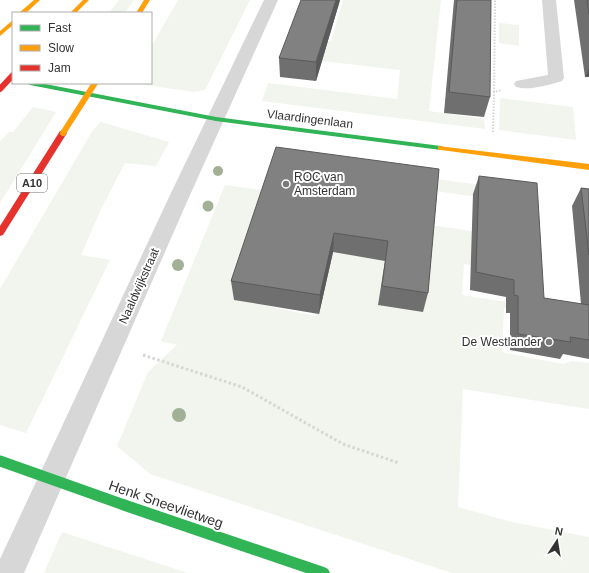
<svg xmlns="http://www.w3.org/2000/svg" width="589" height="573" viewBox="0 0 589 573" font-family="Arial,sans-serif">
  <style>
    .green { fill: #f1f5ed }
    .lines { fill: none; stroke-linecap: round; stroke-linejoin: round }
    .path-far1 { stroke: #d6d6d6; stroke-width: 2; stroke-dasharray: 1.5 1.5; stroke-linecap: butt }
    .path { stroke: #d6d6d6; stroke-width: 3; stroke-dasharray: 2.5 2.5; stroke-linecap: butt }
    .street { fill: #d7d7d7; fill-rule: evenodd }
    .fast { fill: #30b455; fill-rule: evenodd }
    .slow { fill: #ff9f0a; fill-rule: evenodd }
    .jam { fill: #e5322d; fill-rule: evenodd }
    .fast-bridge { stroke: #30b455; stroke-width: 11 }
    .slow-bridge { stroke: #ff9f0a; stroke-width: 6 }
    .jam-bridge { stroke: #e5322d; stroke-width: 6 }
    .tree { fill: #a2b095 }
    .wall { fill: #6f6f6f }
    .shaded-wall { fill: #5a5a5a }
    .building { fill: #818181; stroke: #5a5a5a }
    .poi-dot { fill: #7a7a7a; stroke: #fff; stroke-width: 1.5 }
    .labels { text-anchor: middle; stroke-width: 4; stroke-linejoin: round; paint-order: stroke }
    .shield { fill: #fff; stroke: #707070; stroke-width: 1 }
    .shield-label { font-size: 11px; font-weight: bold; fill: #333 }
    .street-label { font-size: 12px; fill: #333; stroke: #fff }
    .poi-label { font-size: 12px; fill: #333; stroke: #fff; text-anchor: start }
    .near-street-label { font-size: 14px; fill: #333; stroke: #fff }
  </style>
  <rect width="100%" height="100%" fill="#fff"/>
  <!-- green -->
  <g class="green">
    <polygon points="119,0 134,0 125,13 109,13"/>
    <polygon points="178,0 250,0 205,90 194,92 133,83 151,83 151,47"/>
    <polygon points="343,0 441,0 429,111 484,119 485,129 262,101 268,83 397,99 400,70 287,57 296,38 331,41"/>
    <polygon points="499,23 519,25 519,46 499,43"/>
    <polygon points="500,98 573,107 576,140 499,130"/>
    <polygon points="33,107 56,112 0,203 0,141 9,132 13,132"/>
    <polygon points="101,122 169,142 156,166 125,163 101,209 81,255 110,260 26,433 0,425 0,289 93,130"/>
    <polygon points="279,158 533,192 477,197 277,168 234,299 315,316 338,212 479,232 478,266 464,264 462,295 545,308 545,315 504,308 502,352 563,364 572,361 589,363 589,409 463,389 458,507 512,522 589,537 589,573 452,573 150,474 117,446 148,372 177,345 161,341 225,185 268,191"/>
    <polygon points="62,532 188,573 44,573"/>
  </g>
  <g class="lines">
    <!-- path-far1 -->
    <g class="path-far1">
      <polyline points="494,92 495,0"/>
      <polyline points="493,132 494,92 502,90"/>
    </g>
    <!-- path -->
    <polyline class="path" points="143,355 242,387 343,444 399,463"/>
    <!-- street -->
    <g class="street">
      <polygon points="264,0 278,0 190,195 24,573 0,573 0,559 170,195"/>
      <path d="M542,0H556L564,78L562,81C548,85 530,91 516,87L514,84L516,81L548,75Z"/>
    </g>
    <!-- fast -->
    <g class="fast">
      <polygon points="27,83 40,83 216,117 441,146 445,148 441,150 216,121 30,85"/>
      <polygon points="124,499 324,567 328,569 330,573 306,573 124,511 120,509 118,505 120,501"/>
    </g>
    <!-- slow -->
    <g class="slow">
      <polygon points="34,0 40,0 26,13 19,13"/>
      <polygon points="83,0 89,0 76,13 70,13"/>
      <polygon points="144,0 150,0 142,13 136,13"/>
      <polygon points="13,20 13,25 0,36 0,31"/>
      <polygon points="438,146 589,164 589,170 441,150 438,150"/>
    </g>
    <!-- jam -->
    <polygon class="jam" points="60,131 66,131 67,133 3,235 0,236 0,226"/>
    <!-- fast-bridge -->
    <polyline class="fast-bridge" points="0,461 124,505"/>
    <!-- slow-bridge -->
    <polyline class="slow-bridge" points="63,133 95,83"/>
    <!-- jam-bridge -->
    <polyline class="jam-bridge" points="0,89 13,75"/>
  </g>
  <!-- trees -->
  <g class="tree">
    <circle cx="218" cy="171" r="5"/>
    <circle cx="208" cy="206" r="5.5"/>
    <circle cx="178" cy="265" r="6"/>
    <circle cx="179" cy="415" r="7"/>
  </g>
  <!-- wall -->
  <g class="wall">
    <polygon points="340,0 316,81 280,77 279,58"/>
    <polygon points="454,0 491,0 490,97 484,117 444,113"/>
    <polygon points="574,0 589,0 589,77 585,77"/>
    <polygon points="439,169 428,293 423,312 378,305 385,261 333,252 319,314 234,300 231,281"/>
    <polygon points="479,176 544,298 581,304 572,206 581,188 589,189 589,359 563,354 560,359 510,350 510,313 506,313 506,297 470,290 473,194"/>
  </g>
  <!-- shaded-wall -->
  <g class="shaded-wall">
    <polygon points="336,0 340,0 316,81 316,62"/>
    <polygon points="589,68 589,77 585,77"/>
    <polygon points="334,233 333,252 319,314 320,295"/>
  </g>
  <!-- building -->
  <g class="building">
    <polygon points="301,0 336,0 316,62 279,58"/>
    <polygon points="457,0 491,0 490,97 449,92"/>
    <polygon points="587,0 589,0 589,14"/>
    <polygon points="276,147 439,169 428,293 382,286 388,241 334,233 320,295 231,281"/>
    <polygon points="479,176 537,183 544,298 589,305 589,340 570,337 571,342 518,334 518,296 514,295 514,280 476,272"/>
    <polygon points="581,188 589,189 589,255"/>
  </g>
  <!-- markers -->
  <g class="poi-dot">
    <circle cx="286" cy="184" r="4"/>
    <circle cx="549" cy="342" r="4"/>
  </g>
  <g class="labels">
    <!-- shield labels -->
    <rect class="shield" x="17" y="174" width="30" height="18" rx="3"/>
    <g class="shield-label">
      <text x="32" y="187">A10</text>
    </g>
    <!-- street labels -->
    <g class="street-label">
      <text transform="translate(310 119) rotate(7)" y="4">Vlaardingenlaan</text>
      <text transform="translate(139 286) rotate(-66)" y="4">Naaldwijkstraat</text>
    </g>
    <!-- poi labels -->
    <g class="poi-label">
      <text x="294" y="181">ROC van<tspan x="294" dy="14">Amsterdam</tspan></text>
      <text x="541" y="346" text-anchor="end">De Westlander</text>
    </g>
    <!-- near-street labels -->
    <g class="near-street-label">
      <text transform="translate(166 504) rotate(19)" y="5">Henk Sneevlietweg</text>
    </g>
  </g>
  <!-- legend -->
  <rect x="12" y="12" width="140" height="72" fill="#ffffff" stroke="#adadad"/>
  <rect x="20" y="25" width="20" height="6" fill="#30b455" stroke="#adadad"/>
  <text x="48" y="32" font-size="12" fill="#333333">Fast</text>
  <rect x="20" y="45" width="20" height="6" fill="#ff9f0a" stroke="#adadad"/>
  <text x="48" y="52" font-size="12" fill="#333333">Slow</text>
  <rect x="20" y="65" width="20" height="6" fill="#e5322d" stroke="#adadad"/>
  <text x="48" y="72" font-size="12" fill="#333333">Jam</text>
  <!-- north arrow -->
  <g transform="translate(557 541) rotate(12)" stroke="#ffffff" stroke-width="3" paint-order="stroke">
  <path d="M0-3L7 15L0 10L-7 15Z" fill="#333333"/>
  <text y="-6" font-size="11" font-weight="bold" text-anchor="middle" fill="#333333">N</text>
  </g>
</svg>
